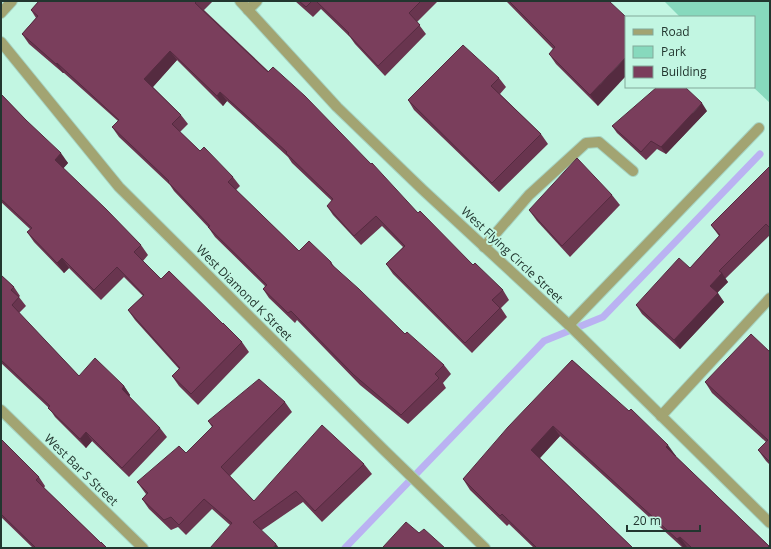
<svg xmlns="http://www.w3.org/2000/svg" width="771" height="549" viewBox="0 0 771 549" font-family="'Open Sans',sans-serif">
  <style>
    .green { fill: #87d9bd }
    .lines { fill: none; stroke-linecap: round; stroke-linejoin: round }
    .stream { stroke: #bab2f2; stroke-width: 7 }
    .service-casing { stroke: #a5d3c2; stroke-width: 12 }
    .minor-casing { stroke: #a5d3c2; stroke-width: 12 }
    .service { stroke: #a2a472; stroke-width: 10 }
    .minor { stroke: #a2a472; stroke-width: 10 }
    .wall { fill: #69354f }
    .shaded-wall { fill: #552b40 }
    .building { fill: #7a3e5c; stroke: #552b40 }
    .labels { text-anchor: middle; stroke-width: 4; stroke-linejoin: round; paint-order: stroke }
    .street-label { font-size: 12px; fill: #22362f; stroke: #c2f6e2 }
  </style>
  <rect width="100%" height="100%" fill="#c2f6e2"/>
  <!-- green -->
  <polygon class="green" points="664,1 770,1 770,103 753,87 754,87 754,17 680,17"/>
  <g class="lines">
    <!-- stream -->
    <polyline class="stream" points="345,548 544,341 603,317 760,154"/>
    <!-- service casing -->
    <g class="service-casing">
      <g id="service">
        <polyline points="248,10 257,1"/>
        <polyline points="484,247 529,195 586,143 599,142 633,171"/>
        <polyline points="569,325 759,128"/>
        <polyline points="661,416 770,298"/>
      </g>
    </g>
    <!-- minor casing -->
    <g class="minor-casing">
      <g id="minor">
        <polyline points="240,1 337,107 423,190 569,325 770,523"/>
        <polyline points="1,13 12,1"/>
        <polyline points="1,42 119,187 385,451 485,548"/>
        <polyline points="1,410 143,548"/>
      </g>
    </g>
    <!-- service -->
    <use href="#service" class="service"/>
    <!-- minor -->
    <use href="#minor" class="minor"/>
  </g>
  <!-- wall -->
  <g class="wall">
    <polygon points="39,1 213,1 204,10 473,265 503,290 509,300 501,308 507,317 472,353 393,274 386,264 403,247 382,226 361,245 333,215 327,206 332,201 292,163 288,157 227,101 223,106 177,60 153,87 181,115 188,124 180,132 200,151 233,177 240,186 236,190 299,251 331,262 335,268 405,334 444,365 451,374 443,383 446,388 408,424 360,385 297,320 295,323 269,298 263,289 265,286 215,237 208,227 174,191 170,185 119,137 112,127 118,121 64,73 63,73 29,44 22,34 36,18 31,10"/>
    <polygon points="295,1 438,1 417,22 426,34 385,76 355,44 350,37 321,9 313,17"/>
    <polygon points="506,1 609,1 598,106 556,64 549,54 553,49"/>
    <polygon points="499,78 506,87 500,94 541,134 548,144 499,192 414,110 408,100"/>
    <polygon points="1,94 26,120 68,163 63,168 141,245 148,255 143,261 161,279 223,324 242,342 249,352 198,405 179,386 172,376 179,369 135,320 128,310 143,296 124,277 101,300 69,268 64,273 34,242 27,232 30,229 1,202"/>
    <polygon points="707,111 666,154 657,149 646,160 617,133 612,126"/>
    <polygon points="770,166 770,235 725,279 728,282 717,293 724,302 680,349 642,314 636,305 690,268 719,236 711,225"/>
    <polygon points="612,195 620,205 570,257 537,221 529,210"/>
    <polygon points="1,275 14,287 20,296 19,297 26,306 19,313 79,376 124,386 130,395 129,397 160,428 167,437 129,477 92,441 86,448 55,417 49,408 1,363"/>
    <polygon points="770,352 770,465 766,461 758,450 766,442 712,393 705,382"/>
    <polygon points="572,360 676,456 675,456 769,546 770,548 688,548 687,547 686,548 683,548 560,436 540,458 633,548 534,548 509,524 507,526 470,490 463,479"/>
    <polygon points="285,402 292,412 230,476 254,501 364,464 372,474 322,522 303,502 262,530 230,525 212,509 186,535 178,527 171,530 149,509 142,499 146,494 137,482 186,453 212,427 208,421"/>
    <polygon points="1,439 39,477 45,486 44,488 101,543 107,548 33,548 1,517"/>
  </g>
  <!-- shaded-wall -->
  <g class="shaded-wall">
    <polygon points="170,51 177,60 151,89 144,79"/>
    <polygon points="626,57 626,76 598,106 590,95"/>
    <polygon points="57,63 64,73 63,73 56,64"/>
    <polygon points="220,92 227,101 223,106 217,96"/>
    <polygon points="702,103 707,111 666,154 661,147"/>
    <polygon points="61,153 68,163 62,170 55,160"/>
    <polygon points="62,258 69,268 64,273 57,263"/>
    <polygon points="722,273 728,282 716,294 710,286"/>
    <polygon points="718,293 724,302 680,349 674,340"/>
    <polygon points="124,386 130,395 128,398 122,389"/>
    <polygon points="553,426 560,436 538,460 531,450"/>
    <polygon points="86,432 92,441 86,448 80,439"/>
    <polygon points="668,445 676,456 673,458 666,447"/>
    <polygon points="680,537 687,547 686,548 684,548 677,539"/>
    <polygon points="276,544 279,548 273,548"/>
  </g>
  <!-- building -->
  <g class="building">
    <polygon points="39,1 197,1 195,3 268,72 273,67 305,96 371,164 372,163 418,213 420,211 473,265 475,263 503,290 492,300 500,308 465,343 386,264 405,246 376,216 354,236 327,206 333,199 286,153 287,152 220,92 217,96 170,51 144,79 181,115 172,124 200,151 204,147 233,177 228,182 299,251 309,241 331,262 331,264 359,289 405,334 407,332 444,365 435,374 439,378 401,415 354,375 291,311 288,313 263,289 267,285 208,227 210,226 168,182 169,181 112,127 119,120 57,63 56,64 22,34 38,16 31,10"/>
    <polygon points="299,1 312,1 306,7"/>
    <polygon points="316,1 421,1 409,13 420,25 378,66 348,34 349,33"/>
    <polygon points="509,1 609,1 626,17 626,57 590,95 549,54 555,47"/>
    <polygon points="463,45 499,78 491,86 541,134 492,183 408,100"/>
    <polygon points="657,87 685,87 702,103 661,147 651,141 641,152 612,126"/>
    <polygon points="1,94 26,120 61,153 55,160 106,209 141,245 134,252 161,279 169,271 223,324 223,323 242,342 191,394 172,376 180,368 128,310 144,295 117,267 94,290 62,258 57,263 27,232 32,228 1,199"/>
    <polygon points="577,158 612,195 562,246 529,210"/>
    <polygon points="770,166 770,228 766,224 719,271 722,273 710,286 718,293 674,340 636,305 679,258 690,268 720,235 711,225"/>
    <polygon points="1,275 14,287 11,290 19,297 12,305 79,376 95,358 124,386 122,389 160,428 122,468 86,432 80,439 48,408 50,406 1,360"/>
    <polygon points="751,334 770,352 770,462 758,450 768,440 705,382"/>
    <polygon points="572,360 629,411 631,409 668,445 666,447 769,546 767,548 692,548 680,537 677,539 553,426 531,450 633,548 537,548 502,514 500,516 463,479 508,427"/>
    <polygon points="259,379 285,402 221,467 254,501 322,425 364,464 315,511 296,491 253,522 276,544 273,548 210,548 232,523 204,499 179,525 171,517 164,520 142,499 148,493 137,482 179,446 186,453 213,426 208,421"/>
    <polygon points="1,439 39,477 36,480 101,543 101,542 107,548 36,548 1,514"/>
    <polygon points="406,522 419,533 424,529 445,548 384,548 383,547"/>
  </g>
  <g class="labels">
    <!-- street labels -->
    <g class="street-label">
      <text transform="translate(512 255) rotate(43)" y="4">West Flying Circle Street</text>
      <text transform="translate(244 293) rotate(45)" y="4">West Diamond K Street</text>
      <text transform="translate(81 470) rotate(44)" y="4">West Bar S Street</text>
    </g>
  </g>
  <!-- border -->
  <rect width="771" height="549" fill="none" stroke="#22362f" stroke-width="4"/>
  <!-- legend -->
  <rect x="625" y="16" width="130" height="72" fill="#c2f6e2" stroke="#82a99a"/>
  <rect x="633" y="29" width="20" height="6" fill="#a2a472" stroke="#82a99a"/>
  <text x="661" y="36" font-size="12" fill="#22362f">Road</text>
  <rect x="633" y="46" width="20" height="12" fill="#87d9bd" stroke="#82a99a"/>
  <text x="661" y="56" font-size="12" fill="#22362f">Park</text>
  <rect x="633" y="66" width="20" height="12" fill="#7a3e5c" stroke="#82a99a"/>
  <text x="661" y="76" font-size="12" fill="#22362f">Building</text>
  <!-- scale -->
  <path d="M627 525v6h73v-6" fill="none" stroke="#22362f" stroke-width="2"/>
  <text x="633" y="525" font-size="12" fill="#22362f" stroke="#c2f6e2" stroke-width="3" paint-order="stroke">20 m</text>
</svg>
